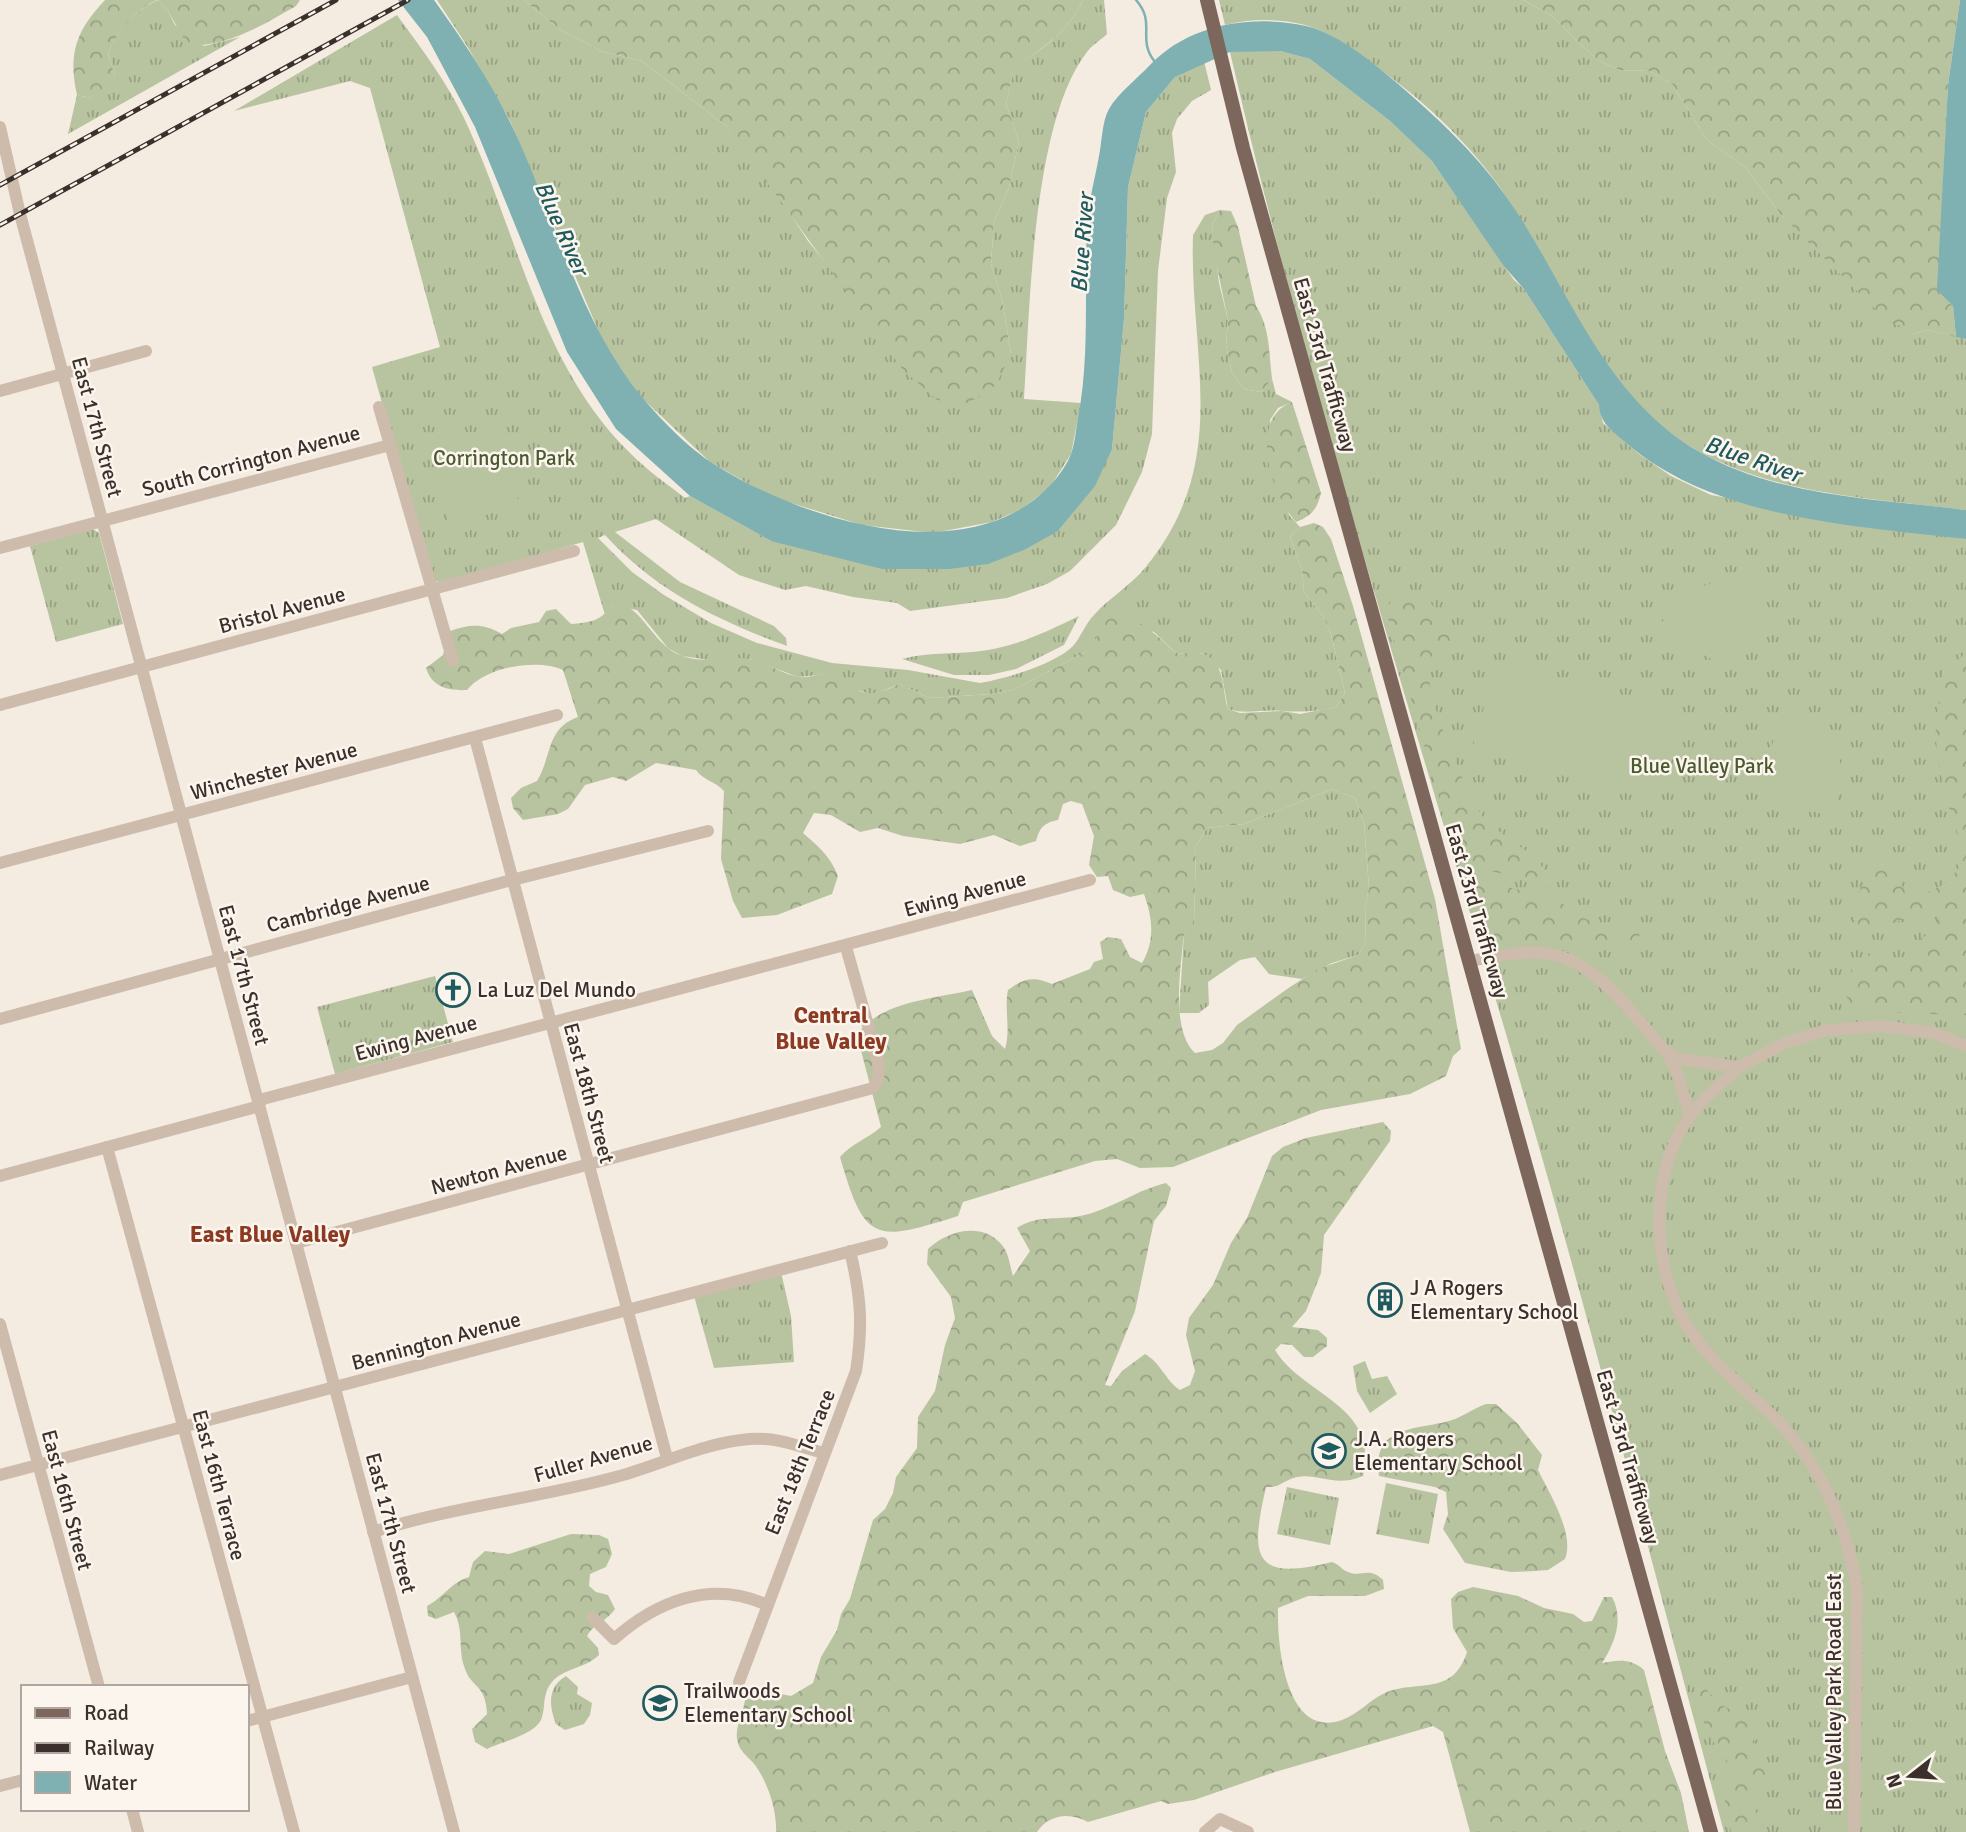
<svg xmlns="http://www.w3.org/2000/svg" width="1966" height="1832" viewBox="0 0 1966 1832" font-family="Signika,sans-serif">
  <style>
    .grass { fill: url(#grass-tufts) }
    .forest { fill: url(#forest-crowns); fill-rule: evenodd }
    .pitch { fill: #b8c4a0 }
    .water { fill: #7fb0b2 }
    .lines { fill: none; stroke-linecap: round; stroke-linejoin: round }
    .stream { stroke: #7fb0b2; stroke-width: 2.5 }
    .minor { stroke: #cdbbac; stroke-width: 12 }
    .major { stroke: #7d675c; stroke-width: 14 }
    .rail-casing { stroke: #3b302b; stroke-width: 5 }
    .rail { stroke: #fbf5ee; stroke-width: 2.5; stroke-dasharray: 8; stroke-linecap: butt }
    .labels { text-anchor: middle; stroke-width: 5; stroke-linejoin: round; paint-order: stroke }
    .street-label { font-size: 21px; fill: #3b302b; stroke: #fbf5ee }
    .park-label { font-size: 21px; fill: #4a5a2e; stroke: #fbf5ee }
    .poi-label { font-size: 21px; fill: #3b302b; stroke: #fbf5ee; text-anchor: start }
    .water-label { font-size: 23px; font-style: italic; fill: #1f5a5e; stroke: #fbf5ee }
    .neighbourhood-label { font-size: 23px; font-weight: bold; fill: #8c3b22; stroke: #fbf5ee }
  </style>
  <defs>
    <pattern id="grass-tufts" width="24" height="20" patternUnits="userSpaceOnUse" patternTransform="scale(1.75)"><rect width="24" height="20" fill="#b8c4a0"/><path d="M3 7l-1-3M5 7V3M7 7l1-3M15 17l-1-3M17 17v-4M19 17l1-3" fill="none" stroke="#97a083"/></pattern>
    <pattern id="forest-crowns" width="20" height="18" patternUnits="userSpaceOnUse" patternTransform="scale(1.75)"><rect width="20" height="18" fill="#b8c4a0"/><path d="M2 6a3 3 0 1 1 6 0M12 15a3 3 0 1 1 6 0" fill="none" stroke="#97a083"/></pattern>
  </defs>
  <rect width="100%" height="100%" fill="#f4ebe1"/>
  <!-- grass -->
  <g class="grass">
    <path d="M158,0L168,11L175,25L204,46L240,37L68,134L77,95L91,98L115,76L108,53C119,29 133,11 158,0Z"/>
    <path d="M437,0H524L559,29L601,51L642,61L726,126L765,176L808,241L848,290L1011,354L1002,299L991,264L994,222L1009,188L1019,141L1006,104L1014,67C1042,50 1070,30 1083,0H1104L1107,34C1101,40 1092,45 1087,52C1032,122 1030,309 1024,399L1081,403L1071,454L1050,487L1022,509L992,522L933,533L862,525L772,497L710,462L642,398L606,349L510,121L467,46Z"/>
    <path d="M1219,0H1523L1552,16L1597,60L1620,70L1649,71L1672,84L1707,140L1745,167L1781,215L1913,334L1928,330L1966,339V510C1864,497 1748,495 1664,428C1598,376 1553,269 1507,198C1473,145 1416,93 1364,58C1348,48 1332,34 1314,28C1288,18 1252,18 1225,25Z"/>
    <path d="M397,15C421,48 446,81 464,118C517,230 539,365 631,454C648,471 667,484 685,498L690,496L771,541L1058,531L1075,510L1112,449L1124,319L1128,187L1146,112L1175,77L1204,61L1211,90L1192,101L1177,119L1172,133L1176,172L1167,198L1158,271L1152,434L1142,472L1116,525L1070,571L1047,584L1007,598L910,611L897,603L853,597L806,586L785,590L739,575L656,519L615,532L680,582L774,626L786,638L787,646C717,620 656,591 605,535L598,538L632,572L664,595L711,623L757,643L832,663L908,670L980,683C1005,679 1055,664 1073,646C1081,637 1085,624 1094,615C1109,598 1130,586 1145,568C1233,461 1189,357 1193,235L1205,215L1220,210L1212,225L1219,283L1228,320L1226,345L1232,373L1244,389L1261,392L1272,379L1276,394L1292,402L1278,408L1270,420L1289,515L1300,527L1290,536L1302,571L1304,592L1323,616L1331,634L1345,693L1336,707C1316,712 1302,712 1282,711C1263,709 1246,715 1228,709L1221,670L1202,653H1176L1154,632L1104,623L1094,645L1084,653L1013,690L991,694L930,698L899,684L873,695L854,689L828,674L798,677L750,659L716,661L682,656L668,648L637,610L612,605L605,615L583,542L445,582L435,581L430,577L372,367L440,347L370,88L350,81L234,111Z"/>
    <path d="M1252,50L1280,51L1310,59L1390,121L1432,161L1514,280L1524,289L1599,405L1603,423L1639,454L1671,476L1711,495L1966,539V1832H1724C1661,1599 1602,1365 1535,1133C1431,774 1314,417 1230,52Z"/>
    <polygon points="93,529 99,533 123,624 56,642 30,546"/>
    <path d="M1079,616L1064,645L1016,669L989,675H954L902,659C931,651 959,655 988,650C1020,645 1050,630 1079,616Z"/>
    <polygon points="1332,789 1355,798 1364,823 1369,888 1365,907 1366,942 1358,955 1332,963 1302,979 1269,974 1255,957 1240,960 1208,982 1209,1005 1199,1013 1179,1013 1184,934 1194,926 1196,846 1207,828 1244,824"/>
    <polygon points="435,976 453,1042 335,1074 317,1007"/>
    <polygon points="781,1272 791,1316 794,1362 714,1368 694,1296"/>
    <polygon points="1365,1361 1372,1379 1387,1376 1397,1394 1370,1413 1357,1391 1353,1366"/>
    <polygon points="1386,1483 1438,1494 1429,1544 1376,1534"/>
    <polygon points="1287,1487 1339,1498 1330,1545 1277,1534"/>
    <path d="M566,1676L578,1687L577,1694L592,1703L590,1715L584,1724L565,1730L556,1724C549,1706 547,1687 566,1676Z"/>
  </g>
  <!-- forest -->
  <g class="forest">
    <path d="M105,0H157C133,11 119,30 108,53L115,76L110,91L91,98L77,95C68,53 76,31 105,0Z"/>
    <path d="M158,0H300L296,6C261,26 229,46 188,46L168,11Z"/>
    <path d="M524,0H1083C1070,31 1041,49 1014,68L1006,104L1019,141L1009,188L994,222L991,264L1002,299L1011,354L996,385L969,403L937,400L903,370L726,126L642,61L601,51L559,29Z"/>
    <polygon points="1523,0 1960,0 1948,85 1938,290 1953,306 1956,337 1928,330 1913,334 1880,314 1781,215 1745,167 1707,140 1672,84 1649,71 1620,70 1597,60 1552,16"/>
    <path d="M1220,210L1231,211L1238,227L1256,306C1270,327 1269,354 1272,379L1261,392L1244,389L1232,373L1226,345L1228,320L1214,253L1212,225Z"/>
    <path d="M1292,402L1321,493C1317,510 1311,516 1296,522C1271,495 1247,419 1292,402Z"/>
    <path d="M1314,523L1323,527L1331,539L1353,606L1435,899L1461,1049L1453,1056L1446,1076L1410,1094L1321,1110L1173,1167L1140,1168L1117,1159L1095,1161L963,1202L958,1216C875,1242 865,1244 840,1157C851,1144 867,1139 881,1127L857,1035C880,1001 934,999 972,990L992,1036L1005,1049C1011,1029 1004,1010 1008,990C1024,978 1034,976 1052,984L1090,969L1094,962L1103,959L1100,942L1108,937L1121,939L1130,957L1142,963C1155,941 1153,919 1144,894L1130,897L1113,890L1108,876L1097,877L1089,865L1094,836L1082,804L1071,801L1063,804L1058,820C1044,823 1040,827 1036,841L1020,846L994,835L960,844L903,836L878,828L860,832L831,815L814,813L803,833C820,848 830,856 838,876L832,894L777,915L742,918L733,901L721,859L724,791C715,781 704,781 696,770L656,763L626,781L613,777L585,785L568,809L558,814L523,820L513,808L511,798L521,788L537,781C552,757 546,728 578,717L563,670C538,658 485,667 467,690C448,691 432,687 426,668L443,655L450,631C470,624 483,623 502,634L511,628L539,622L546,611L556,609L571,624C588,623 602,621 612,605L622,603C646,615 655,645 680,655C704,665 726,655 749,659C766,662 781,674 799,677C809,678 817,674 826,674C857,675 850,709 899,684L930,698L991,694L1013,690L1084,653C1098,643 1096,631 1105,622C1127,602 1161,640 1176,653C1185,654 1198,652 1204,654C1226,663 1222,691 1228,709L1240,713L1282,711L1300,714L1336,707L1345,693L1331,634L1323,616L1304,592L1302,571L1290,536L1300,527ZM1332,789L1355,798L1364,823L1369,888L1365,907L1366,942L1358,955L1318,969L1287,989L1237,1025L1223,1043L1212,1050L1195,1053C1170,1030 1181,966 1184,934L1194,927L1196,846L1207,828L1244,824Z"/>
    <path d="M1413,590L1425,595L1453,633L1452,641C1444,650 1431,656 1429,669C1424,691 1468,801 1485,819C1502,838 1547,857 1551,885L1544,888L1518,876L1463,867L1457,861L1386,611L1394,595Z"/>
    <path d="M1966,653V1015L1870,1012L1853,1006L1842,991C1848,971 1855,961 1873,951L1894,971L1913,962L1921,938L1935,931L1938,917L1926,911L1866,933L1855,922L1859,892L1874,859L1891,858L1902,886L1916,896C1942,889 1956,878 1966,853C1950,820 1933,756 1936,720C1938,703 1942,687 1944,671Z"/>
    <path d="M1473,878L1556,899L1584,918L1609,929C1622,924 1628,922 1640,931L1639,938C1615,957 1585,942 1559,942C1537,942 1516,949 1494,947C1475,930 1469,904 1463,880Z"/>
    <path d="M1383,1122L1391,1131L1390,1141L1324,1235L1321,1273L1306,1311L1292,1327L1318,1330L1327,1338V1346L1313,1357H1304L1292,1345L1281,1344L1275,1350C1303,1396 1380,1405 1363,1476C1335,1488 1319,1473 1297,1477C1283,1480 1281,1488 1266,1487C1250,1557 1252,1582 1332,1562C1339,1564 1342,1570 1348,1572C1362,1578 1368,1566 1383,1580L1384,1589L1365,1596H1308L1278,1608C1277,1644 1285,1740 1342,1720C1359,1714 1370,1699 1387,1692C1419,1680 1453,1696 1467,1652L1453,1628L1451,1599L1458,1592L1473,1587L1518,1596L1544,1608L1573,1614L1584,1622L1592,1621L1604,1597H1612C1624,1619 1615,1643 1602,1663C1617,1660 1631,1658 1644,1670L1665,1751L1681,1793L1689,1832H1470L1443,1732L1433,1726L1275,1772L1194,1800L1168,1804L1161,1801L1088,1822C1070,1812 1049,1814 1037,1832H776C777,1810 768,1783 755,1765C748,1756 739,1752 737,1739C735,1722 747,1709 745,1692L750,1688L791,1696L813,1683L821,1657L837,1630L841,1614L850,1599L873,1520L885,1509L893,1493L896,1477L917,1448L918,1417L935,1391L945,1345L955,1318L951,1297L927,1264L928,1249C947,1231 982,1221 1002,1245C1009,1253 1010,1267 1013,1276L1030,1251L1017,1228C1036,1215 1058,1220 1080,1216C1111,1210 1136,1190 1166,1183L1171,1188L1166,1206L1154,1221L1135,1311L1105,1385L1111,1386L1122,1371L1145,1354C1161,1363 1165,1380 1180,1390L1190,1385L1195,1371L1186,1335L1189,1318L1213,1285L1231,1243L1247,1218L1272,1156L1283,1147L1306,1138Z"/>
    <path d="M1486,1404H1496L1517,1423L1542,1455L1538,1470C1549,1493 1575,1533 1565,1559L1548,1570L1535,1571L1511,1572L1465,1563L1443,1529L1448,1514L1446,1492L1435,1487L1379,1476C1372,1427 1412,1430 1445,1422C1460,1419 1472,1409 1486,1404Z"/>
    <path d="M571,1534L599,1535L608,1539L612,1554L606,1567L590,1574L589,1586L596,1592L608,1595L615,1609C607,1621 594,1623 587,1636L598,1648L599,1655C586,1668 562,1669 552,1682C542,1694 546,1704 542,1717C538,1734 501,1742 487,1749L475,1742L472,1729L487,1714C486,1683 470,1688 464,1666C458,1648 464,1630 454,1612L436,1619L428,1616L427,1606C444,1597 450,1583 469,1577L473,1562L485,1551L509,1554Z"/>
    <path d="M1700,1683L1721,1705L1744,1716L1767,1771C1767,1790 1754,1792 1739,1799L1738,1809L1753,1806L1758,1817L1755,1832H1731L1722,1787L1732,1781L1735,1770C1713,1747 1698,1718 1694,1687Z"/>
  </g>
  <!-- pitch -->
  <g class="pitch">
    <path d="M463,432C510,433 518,466 518,506L456,523L448,519L429,447L451,434Z"/>
    <path d="M1734,578L1754,579L1771,586L1742,666L1731,668L1656,633C1673,600 1697,583 1734,578Z"/>
    <polygon points="1497,660 1682,712 1657,802 1472,750"/>
    <path d="M1786,709C1793,710 1802,710 1808,713C1847,733 1847,784 1830,817L1761,793L1757,783Z"/>
  </g>
  <!-- water -->
  <g class="water">
    <path d="M398,0H434C462,39 489,79 510,122C552,208 574,306 631,383C651,410 688,449 717,466C799,517 948,566 1034,500C1049,488 1064,472 1071,454C1075,443 1076,429 1078,418C1090,355 1084,291 1087,227C1088,203 1095,179 1099,156C1102,142 1102,121 1109,109C1118,93 1138,78 1150,65C1189,24 1252,14 1306,26C1337,33 1372,62 1397,83C1436,117 1475,152 1505,195C1567,282 1601,395 1698,451C1776,497 1878,499 1966,510V539C1855,526 1713,519 1625,442C1612,431 1600,423 1599,405L1524,289L1503,265L1432,161L1390,121L1310,59L1280,51L1230,52L1175,77L1146,112L1128,187L1124,319L1112,449L1095,486L1058,531L1024,550L988,564L949,569H882L771,541L690,496L616,429L567,352L475,127L427,37Z"/>
    <polygon points="1960,0 1966,0 1966,339 1956,337 1953,306 1937,290 1948,85"/>
  </g>
  <g class="lines">
    <!-- stream -->
    <path class="stream" d="M1136,0C1157,24 1136,38 1155,62"/>
    <!-- minor -->
    <g class="minor">
      <polyline points="0,127 20,214 454,1832"/>
      <polyline points="0,391 146,351"/>
      <polyline points="379,407 453,661"/>
      <polyline points="0,548 390,445"/>
      <polyline points="0,705 574,551"/>
      <polyline points="475,738 667,1458"/>
      <polyline points="0,863 557,715"/>
      <path d="M1469,961C1493,957 1520,951 1544,953C1596,958 1635,1018 1667,1053L1679,1059L1739,1067L1785,1043L1827,1030L1882,1026L1934,1033L1966,1046"/>
      <polyline points="0,1019 504,882 708,831"/>
      <polyline points="1667,1053 1676,1070 1690,1115"/>
      <path d="M1739,1067C1723,1082 1703,1098 1690,1116C1646,1176 1651,1277 1694,1336C1723,1377 1770,1406 1800,1447C1831,1489 1848,1537 1857,1588L1854,1832"/>
      <polyline points="107,1147 294,1832"/>
      <polyline points="0,1176 256,1107 263,1099 1090,880"/>
      <polyline points="296,1243 873,1088 878,1079 879,1064 846,947"/>
      <polyline points="0,1324 99,1687"/>
      <polyline points="0,1475 882,1243"/>
      <path d="M373,1532C451,1507 533,1499 612,1478C659,1466 701,1443 750,1439C776,1437 799,1446 823,1453"/>
      <path d="M592,1617L614,1639C657,1601 710,1580 765,1604"/>
      <path d="M739,1682L856,1371C863,1326 861,1296 850,1251"/>
      <polyline points="247,1721 412,1677"/>
      <polyline points="0,1786 23,1780"/>
      <polyline points="132,1809 138,1832"/>
      <polyline points="1205,1832 1220,1819 1248,1832"/>
    </g>
    <!-- major -->
    <polyline class="major" points="1207,0 1243,148 1711,1832"/>
    <!-- rail casing -->
    <g class="rail-casing">
      <g id="rail">
        <polyline points="0,185 336,0"/>
        <polyline points="0,225 408,0"/>
      </g>
    </g>
    <!-- rail -->
    <use href="#rail" class="rail"/>
  </g>
  <!-- icons -->
  <defs>
    <g id="church-ring" transform="scale(1.75)"><circle r="9.5" fill="#fbf5ee" stroke="#1f5a5e" stroke-width="1.5"/><path d="M-1.2-6h2.4v3.5h3.3v2.4h-3.3V6h-2.4V-.1h-3.3v-2.4h3.3Z" fill="#1f5a5e"/></g>
    <g id="building-ring" transform="scale(1.75)"><circle r="9.5" fill="#fbf5ee" stroke="#1f5a5e" stroke-width="1.5"/><path d="M-4-6H4V6H1V3H-1V6H-4ZM-2.5-4.3h1.7v1.8h-1.7ZM.8-4.3h1.7v1.8H.8ZM-2.5-1h1.7V.8h-1.7ZM.8-1h1.7V.8H.8Z" fill="#1f5a5e"/></g>
    <g id="school-ring" transform="scale(1.75)"><circle r="9.5" fill="#fbf5ee" stroke="#1f5a5e" stroke-width="1.5"/><path d="M0-5L7-2L0 1L-7-2ZM-4 1L0 2.5L4 1V4Q0 6-4 4Z" fill="#1f5a5e"/></g>
  </defs>
  <g fill-rule="evenodd">
    <use href="#church-ring" x="453" y="990"/>
    <use href="#building-ring" x="1385" y="1300"/>
    <use href="#school-ring" x="1329" y="1451"/>
    <use href="#school-ring" x="660" y="1703"/>
  </g>
  <g class="labels">
    <!-- street labels -->
    <g class="street-label">
      <text transform="translate(1325 365) rotate(74)" y="7">East 23rd Trafficway</text>
      <text transform="translate(97 427) rotate(75)" y="7">East 17th Street</text>
      <text transform="translate(251 461) rotate(-15)" y="7">South Corrington Avenue</text>
      <text transform="translate(282 610) rotate(-15)" y="7">Bristol Avenue</text>
      <text transform="translate(274 771) rotate(-15)" y="7">Winchester Avenue</text>
      <text transform="translate(965 894) rotate(-15)" y="7">Ewing Avenue</text>
      <text transform="translate(348 904) rotate(-15)" y="7">Cambridge Avenue</text>
      <text transform="translate(1477 911) rotate(74)" y="7">East 23rd Trafficway</text>
      <text transform="translate(244 975) rotate(75)" y="7">East 17th Street</text>
      <text transform="translate(416 1038) rotate(-15)" y="7">Ewing Avenue</text>
      <text transform="translate(589 1093) rotate(75)" y="7">East 18th Street</text>
      <text transform="translate(499 1170) rotate(-15)" y="7">Newton Avenue</text>
      <text transform="translate(436 1341) rotate(-15)" y="7">Bennington Avenue</text>
      <text transform="translate(1628 1457) rotate(74)" y="7">East 23rd Trafficway</text>
      <text transform="translate(593 1459) rotate(-16)" y="7">Fuller Avenue</text>
      <text transform="translate(800 1462) rotate(-68)" y="7">East 18th Terrace</text>
      <text transform="translate(219 1485) rotate(75)" y="7">East 16th Terrace</text>
      <text transform="translate(67 1500) rotate(75)" y="7">East 16th Street</text>
      <text transform="translate(391 1523) rotate(75)" y="7">East 17th Street</text>
      <text transform="translate(1834 1692) rotate(-90)" y="7">Blue Valley Park Road East</text>
    </g>
    <!-- park labels -->
    <g class="park-label">
      <text x="504" y="465">Corrington Park</text>
      <text x="1702" y="773">Blue Valley Park</text>
    </g>
    <!-- poi labels -->
    <g class="poi-label">
      <text x="477" y="997">La Luz Del Mundo</text>
      <text x="1410" y="1295">J A Rogers<tspan x="1410" dy="24">Elementary School</tspan></text>
      <text x="1354" y="1446">J.A. Rogers<tspan x="1354" dy="24">Elementary School</tspan></text>
      <text x="684" y="1698">Trailwoods<tspan x="684" dy="24">Elementary School</tspan></text>
    </g>
    <!-- water labels -->
    <g class="water-label">
      <text transform="translate(562 228) rotate(66)" y="8">Blue River</text>
      <text transform="translate(1082 243) rotate(-86)" y="8">Blue River</text>
      <text transform="translate(1753 459) rotate(19)" y="8">Blue River</text>
    </g>
    <!-- neighbourhood labels -->
    <g class="neighbourhood-label">
      <text x="831" y="1023">Central<tspan x="831" dy="26">Blue Valley</tspan></text>
      <text x="270" y="1242">East Blue Valley</text>
    </g>
  </g>
  <!-- legend -->
  <rect x="21" y="1685" width="228" height="126" fill="#fbf5ee" stroke="#aea6a0" stroke-width="2"/>
  <rect x="35" y="1708" width="35" height="10" fill="#7d675c" stroke="#aea6a0" stroke-width="2"/>
  <text x="84" y="1720" font-size="21" fill="#3b302b">Road</text>
  <rect x="35" y="1743" width="35" height="10" fill="#3b302b" stroke="#aea6a0" stroke-width="2"/>
  <text x="84" y="1755" font-size="21" fill="#3b302b">Railway</text>
  <rect x="35" y="1772" width="35" height="21" fill="#7fb0b2" stroke="#aea6a0" stroke-width="2"/>
  <text x="84" y="1790" font-size="21" fill="#3b302b">Water</text>
  <!-- north arrow -->
  <g transform="translate(1910 1776) rotate(253)" stroke="#fbf5ee" stroke-width="5" paint-order="stroke">
  <path d="M0-5L12 26L0 18L-12 26Z" fill="#3b302b"/>
  <text y="-10" font-size="19" font-weight="bold" text-anchor="middle" fill="#3b302b">N</text>
  </g>
</svg>
